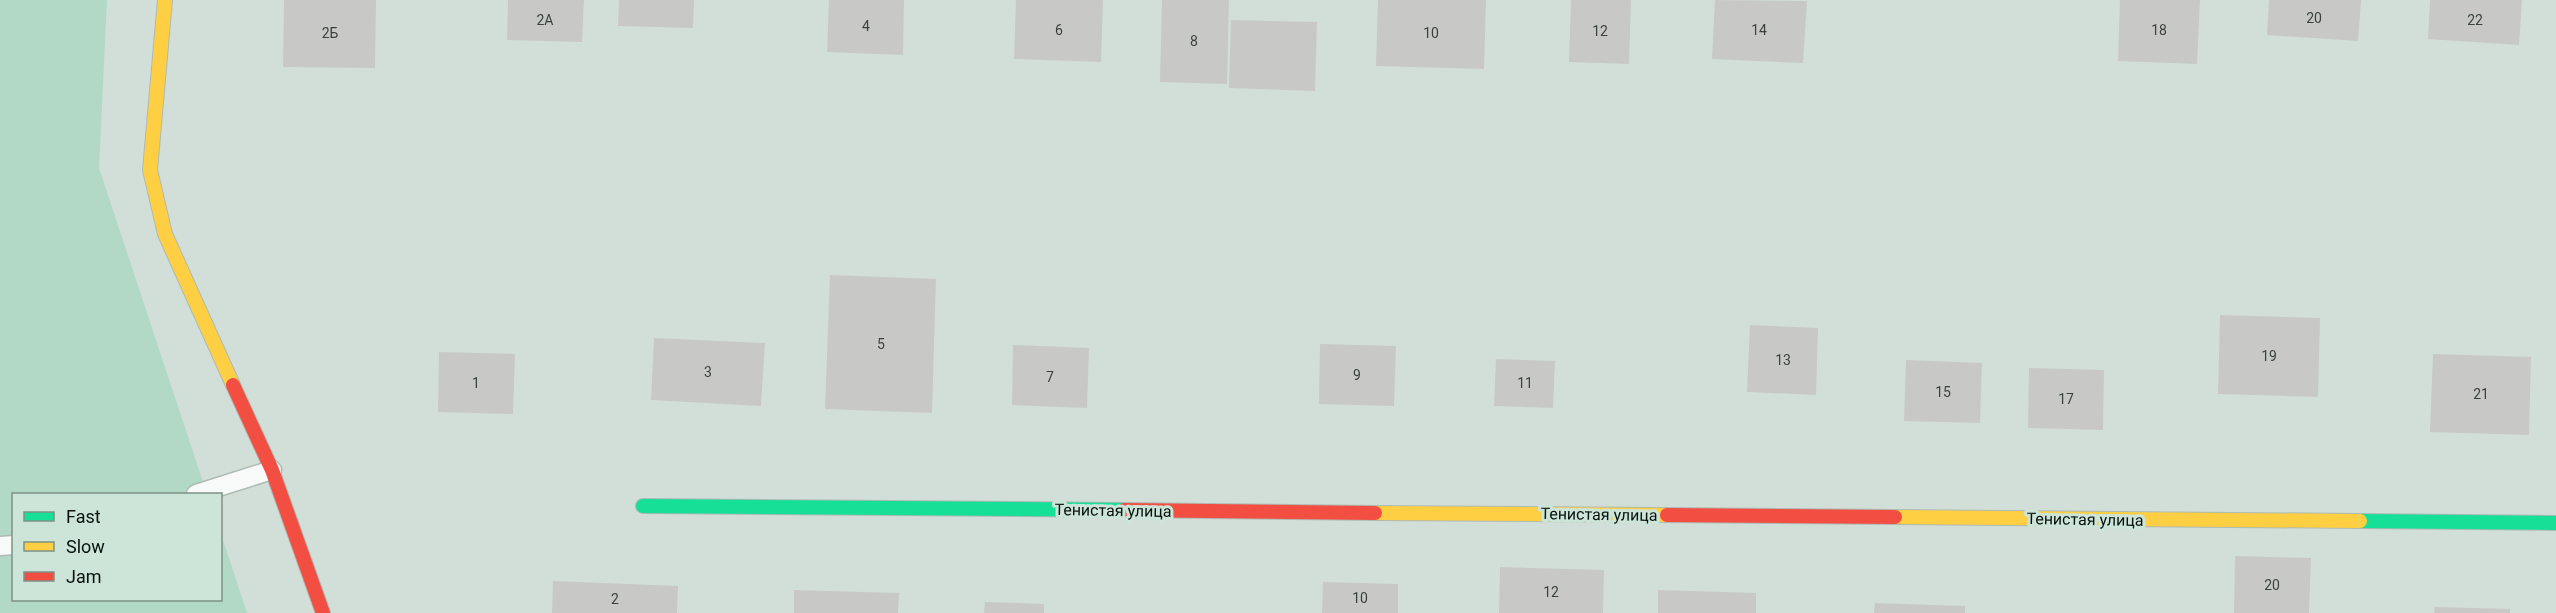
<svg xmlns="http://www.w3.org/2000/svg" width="2556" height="613" viewBox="0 0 2556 613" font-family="Roboto,sans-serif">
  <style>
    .green { fill: #b2d9c6 }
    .building { fill: #c8c9c6 }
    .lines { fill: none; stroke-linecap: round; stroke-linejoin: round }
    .lane-casing { stroke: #afbab4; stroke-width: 21 }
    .fast-casing { stroke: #afbab4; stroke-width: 16 }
    .slow-casing { stroke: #afbab4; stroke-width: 16 }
    .jam-casing { stroke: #afbab4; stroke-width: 16 }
    .lane { stroke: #f8faf9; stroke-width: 18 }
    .fast { stroke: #16e098; stroke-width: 14 }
    .slow { stroke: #ffcf43; stroke-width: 14 }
    .jam { stroke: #f24e42; stroke-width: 14 }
    .labels { text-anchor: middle; stroke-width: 6; stroke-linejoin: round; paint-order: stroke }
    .number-label { font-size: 14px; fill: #3a413c }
    .street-label { font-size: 16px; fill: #09120d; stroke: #cce5d8 }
  </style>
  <rect width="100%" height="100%" fill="#d2dfd8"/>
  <!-- green -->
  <polygon class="green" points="0,0 107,0 99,168 207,494 14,494 14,600 220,600 221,534 247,613 0,613"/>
  <!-- building -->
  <g class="building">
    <polygon points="284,0 376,0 375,68 283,67"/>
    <polygon points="508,0 584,0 582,42 507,40"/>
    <polygon points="619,0 694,0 693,28 618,26"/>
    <polygon points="829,0 904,0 903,55 827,52"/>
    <polygon points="1016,0 1103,0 1101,62 1014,59"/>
    <polygon points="1162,0 1229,0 1227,84 1160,82"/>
    <polygon points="1378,0 1486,0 1484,69 1376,66"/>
    <polygon points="1571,0 1631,0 1629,64 1569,62"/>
    <polygon points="1715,0 1807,1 1803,63 1712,59"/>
    <polygon points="2120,0 2200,0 2197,64 2118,61"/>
    <polygon points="2269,0 2361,0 2358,41 2267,35"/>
    <polygon points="2430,0 2522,0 2519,45 2428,39"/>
    <polygon points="1231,20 1317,22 1315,91 1229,88"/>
    <polygon points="830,275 936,279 932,413 825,409"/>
    <polygon points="2220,315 2320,318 2318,397 2218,394"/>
    <polygon points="1750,325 1818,328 1816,395 1747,392"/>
    <polygon points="654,338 765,343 761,406 651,400"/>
    <polygon points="1320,344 1396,346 1394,406 1319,404"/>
    <polygon points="1013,345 1089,348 1087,408 1012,405"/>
    <polygon points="439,352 515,354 513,414 438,412"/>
    <polygon points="2433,354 2531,357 2529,435 2430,432"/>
    <polygon points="1496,359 1555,361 1553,408 1494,406"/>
    <polygon points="1906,360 1982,363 1980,423 1904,421"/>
    <polygon points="2029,368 2104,370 2103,430 2028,428"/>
    <polygon points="2235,556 2311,558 2309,613 2234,613"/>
    <polygon points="1500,567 1604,570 1603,613 1499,613"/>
    <polygon points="553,581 678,586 677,613 552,613"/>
    <polygon points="1323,582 1398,584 1398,613 1322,613"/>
    <polygon points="794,590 899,593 898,613 794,613"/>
    <polygon points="1658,590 1756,593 1756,613 1658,613"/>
    <polygon points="985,602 1044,604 1044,613 984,613"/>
    <polygon points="1875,603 1965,606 1965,613 1874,613"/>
    <polygon points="2435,607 2510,609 2510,613 2434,613"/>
  </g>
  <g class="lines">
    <!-- lane casing -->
    <g class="lane-casing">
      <g id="lane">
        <polyline points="196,494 272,470"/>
        <polyline points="0,546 14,545"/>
      </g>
    </g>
    <!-- fast casing -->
    <g class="fast-casing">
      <g id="fast">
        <polyline points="643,506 1124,510"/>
        <polyline points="2360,521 2556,523"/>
      </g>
    </g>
    <!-- slow casing -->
    <g class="slow-casing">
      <g id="slow">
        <polyline points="165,0 150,170 165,234 233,385"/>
        <polyline points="1375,513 1667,515"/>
        <polyline points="1895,517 2360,521"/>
      </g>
    </g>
    <!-- jam casing -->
    <g class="jam-casing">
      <g id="jam">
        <polyline points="233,385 272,470 323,613"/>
        <polyline points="1124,510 1375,513"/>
        <polyline points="1667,515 1895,517"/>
      </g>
    </g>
    <!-- lane -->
    <use href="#lane" class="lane"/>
    <!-- fast -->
    <use href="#fast" class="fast"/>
    <!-- slow -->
    <use href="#slow" class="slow"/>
    <!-- jam -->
    <use href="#jam" class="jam"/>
  </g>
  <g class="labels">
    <!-- number labels -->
    <g class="number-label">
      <text x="2314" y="23">20</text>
      <text x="545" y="25">2А</text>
      <text x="2475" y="25">22</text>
      <text x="866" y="31">4</text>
      <text x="1059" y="35">6</text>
      <text x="1759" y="35">14</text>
      <text x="2159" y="35">18</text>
      <text x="1600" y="36">12</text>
      <text x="330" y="38">2Б</text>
      <text x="1431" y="38">10</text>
      <text x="1194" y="46">8</text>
      <text x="881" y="349">5</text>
      <text x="2269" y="361">19</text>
      <text x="1783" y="365">13</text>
      <text x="708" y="377">3</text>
      <text x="1357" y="380">9</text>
      <text x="1050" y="382">7</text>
      <text x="476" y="388">1</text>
      <text x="1525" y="388">11</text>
      <text x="1943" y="397">15</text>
      <text x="2481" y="399">21</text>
      <text x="2066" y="404">17</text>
      <text x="2272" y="590">20</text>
      <text x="1551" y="597">12</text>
      <text x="1360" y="603">10</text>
      <text x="615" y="604">2</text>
    </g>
    <!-- street labels -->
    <g class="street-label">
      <text transform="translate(1113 510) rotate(1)" y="6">Тенистая улица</text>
      <text transform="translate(1599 514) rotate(1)" y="6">Тенистая улица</text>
      <text transform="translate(2085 519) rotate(1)" y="6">Тенистая улица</text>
    </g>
  </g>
  <!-- legend -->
  <rect x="12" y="493" width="210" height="108" fill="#cce5d8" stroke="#7e9187" stroke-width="1.5"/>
  <rect x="24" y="512" width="30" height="9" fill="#16e098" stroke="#7e9187" stroke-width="1.5"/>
  <text x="66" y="523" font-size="18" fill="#09120d">Fast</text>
  <rect x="24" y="542" width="30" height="9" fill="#ffcf43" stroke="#7e9187" stroke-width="1.5"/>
  <text x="66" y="553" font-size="18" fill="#09120d">Slow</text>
  <rect x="24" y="572" width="30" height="9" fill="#f24e42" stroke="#7e9187" stroke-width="1.5"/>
  <text x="66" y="583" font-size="18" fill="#09120d">Jam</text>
</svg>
